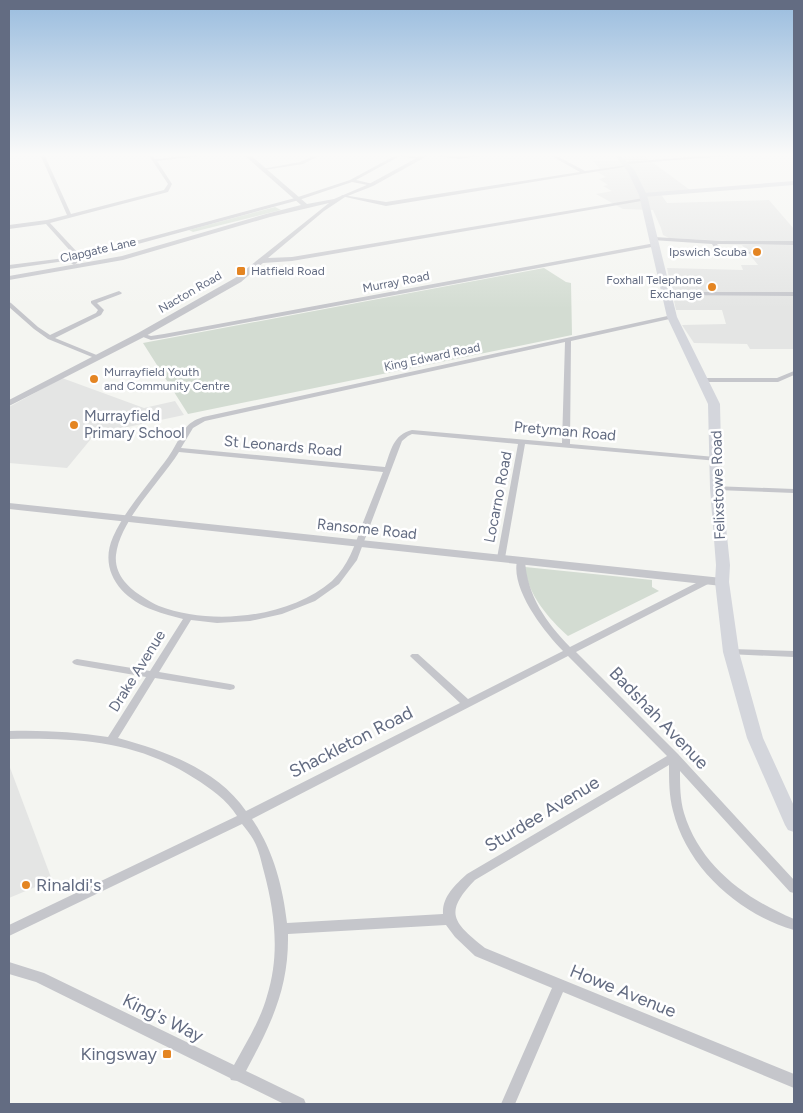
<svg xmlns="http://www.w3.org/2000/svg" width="803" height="1113" viewBox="0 0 803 1113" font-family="Figtree,sans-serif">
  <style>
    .built { fill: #e4e5e4 }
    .green { fill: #d3dcd2 }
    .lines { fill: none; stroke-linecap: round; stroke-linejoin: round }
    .minor { fill: #c5c6cb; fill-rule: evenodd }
    .tertiary { fill: #c5c6cb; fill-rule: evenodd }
    .secondary { fill: #d4d6dc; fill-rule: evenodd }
    .primary { fill: #d4d6dc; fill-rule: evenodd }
    .poi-dot { fill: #e48522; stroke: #fff; stroke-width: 2 }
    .labels { text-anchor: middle; stroke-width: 5; stroke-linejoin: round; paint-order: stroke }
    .far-street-label { font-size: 12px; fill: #636c82; stroke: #fff }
    .far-poi-label { font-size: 12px; fill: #636c82; stroke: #fff; text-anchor: end }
    .poi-label { font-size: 15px; fill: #636c82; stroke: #fff; text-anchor: start }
    .street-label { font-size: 15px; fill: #636c82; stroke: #fff }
    .near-street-label { font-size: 18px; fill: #636c82; stroke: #fff }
    .near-poi-label { font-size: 18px; fill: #636c82; stroke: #fff; text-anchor: start }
  </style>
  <rect width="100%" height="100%" fill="#f4f5f1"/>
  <!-- built -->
  <g class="built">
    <polygon points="644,156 690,190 660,193 667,203 769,200 794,229 794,241 727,241 669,238 663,235 661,228 653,210 623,209 596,194 612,191 603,186 608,185 599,179 606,177 597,172 602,171 593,161 625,160 623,157"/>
    <polygon points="742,245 794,245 794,349 750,349 747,344 694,343 682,325 726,324 722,310 676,310 667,268 743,270 741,265 758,265"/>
    <polygon points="62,378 144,408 175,401 184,415 95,434 67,468 9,463 9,407"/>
    <polygon points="9,765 52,880 9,898"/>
  </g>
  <!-- green -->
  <g class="green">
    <polygon points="275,207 281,210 193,232 189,230"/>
    <polygon points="544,268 566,282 571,283 572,335 188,414 143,343"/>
    <path d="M525,567L652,580V587L659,591L568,636C549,619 527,594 525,567Z"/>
  </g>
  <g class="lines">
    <!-- minor -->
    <g class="minor">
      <polygon points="40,154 44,154 71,214 164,190 168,184 148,154 152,154 155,159 206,154 217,154 157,161 172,184 168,192 50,223 78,253 78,255 102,250 295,198 350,180 398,154 421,158 419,159 400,156 356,180 373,184 373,186 352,182 299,200 105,253 78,259 77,263 74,265 71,263 72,260 9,269 9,265 73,257 73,254 46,224 9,229 9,225 47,220 67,215"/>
      <polygon points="318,154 323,154 303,164 264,170 262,169 300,162"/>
      <path d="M425,154C437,153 449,157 461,156C471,156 482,153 492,154L459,159Z"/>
      <polygon points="548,154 553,154 585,171 628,165 630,166 386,206 341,196 343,195 386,202 580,172"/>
      <polygon points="728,154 742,154 740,155 626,164 624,163 626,162"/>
      <path d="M654,237L722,241H794V245L717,244L721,249L724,251H748L751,253C742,257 726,256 717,252L712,244L652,240V238Z"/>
      <polygon points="655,243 658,245 657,246 164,338 151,340 138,335 141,333 151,336 164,334"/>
      <polygon points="119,291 122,293 121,294 97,303 104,310 101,315 55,338 99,356 100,357 97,359 48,339 34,329 9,307 9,302 11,303 38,327 50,335 96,313 98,310 91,303 91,301"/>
      <polygon points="666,292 794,292 794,296 664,295 664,293"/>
      <path d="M672,315L675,317L674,318L571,341L570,444L715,457L719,459L718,461L525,444L505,558L501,561L497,558L518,444L412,434L408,436L402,441L357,560L339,584L315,601L282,614L250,621L217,623L191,620L159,672L230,684L234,685L235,687L234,689L230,690L155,678L118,738C165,751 217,769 246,811L460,703L412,658L410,656L412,654H418L468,699L563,651C544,632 508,586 518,558L521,557L525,560C527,596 546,622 570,647L704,579H710L712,581L710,583L576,652L678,754L794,880V893L790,892L680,771C680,785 680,799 684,813C700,866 746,899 794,919V930C739,914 687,868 673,811C669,796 669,780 669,765L475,880C443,913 453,922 485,948L794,1074V1088L563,992L515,1104H501L552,988L475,956L455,937L446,925L288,934C289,989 271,1024 246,1071L304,1099L306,1104H284L237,1081L231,1080L230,1078L36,982L9,974V962L44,973L234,1065C246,1043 260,1021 267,996C280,955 275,913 264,872C261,861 259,849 253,839C250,834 246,829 242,824L9,936V925L237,816C227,800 210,788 194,778C135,740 76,738 9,739V731C43,730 75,732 108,737L146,677L77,665L74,664L72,662L74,660L77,659L150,671L183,619C173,616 163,614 153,610C122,599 98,571 113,537C124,512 144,490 160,468C166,461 171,453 175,446C184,431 185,423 203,417ZM565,342L562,443L412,430C393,435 391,450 385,467L181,448L193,428L205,421ZM179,452L383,472C376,490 369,507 362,525C355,545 348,566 332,581C289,618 212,626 159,606C154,604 148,600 143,597C128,588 114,574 116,555C120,520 160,482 179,452ZM568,656L667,756L467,874C455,885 442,897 443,914L287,923C283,887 273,849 252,819Z"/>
      <polygon points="794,371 794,375 778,382 704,382 701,380 704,378 777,378"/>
      <polygon points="713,486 794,489 794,493 716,490 712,488"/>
      <polygon points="731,649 794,651 794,657 728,654 726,652 728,650"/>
    </g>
    <!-- tertiary -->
    <g class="tertiary">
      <polygon points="243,154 249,154 307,204 334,199 369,184 424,154 431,154 373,186 345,197 324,211 268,258 292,257 644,198 647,200 292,261 263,263 241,282 144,337 9,406 9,400 138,333 235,278 329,203 270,217 123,260 9,280 9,276 122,256 266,214 301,205"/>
      <polygon points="9,503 722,578 728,582 722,586 9,509"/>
    </g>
    <!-- secondary -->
    <polygon class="secondary" points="794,181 794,185 643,197 639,195 643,193"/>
    <!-- primary -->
    <polygon class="primary" points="614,154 620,154 635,171 647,195 677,317 720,404 722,488 730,565 729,582 739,652 763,738 794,806 794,832 788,830 785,825 747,738 723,652 715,582 716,565 710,488 708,404 667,317 639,195 628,172"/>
  </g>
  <!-- sky -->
  <linearGradient id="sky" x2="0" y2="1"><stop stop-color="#99bcde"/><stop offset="0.5" stop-color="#fafaf9"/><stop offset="1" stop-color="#fafaf9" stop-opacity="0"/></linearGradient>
  <rect width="803" height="309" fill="url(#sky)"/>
  <!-- markers -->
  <g class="poi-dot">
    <circle cx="757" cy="252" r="5"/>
    <rect x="236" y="266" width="10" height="10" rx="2.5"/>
    <circle cx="712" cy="287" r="5"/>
    <circle cx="94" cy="379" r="5"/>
    <circle cx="74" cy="425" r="5"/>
    <circle cx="26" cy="885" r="5"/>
    <rect x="162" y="1049" width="10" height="10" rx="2.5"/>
  </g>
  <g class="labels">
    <!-- far-street labels -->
    <g class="far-street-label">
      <text transform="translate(98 250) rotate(-13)" y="4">Clapgate Lane</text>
      <text transform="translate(396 282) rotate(-11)" y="4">Murray Road</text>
      <text transform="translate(190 292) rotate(-30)" y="4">Nacton Road</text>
      <text transform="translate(432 357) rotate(-12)" y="4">King Edward Road</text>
    </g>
    <!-- far-poi labels -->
    <g class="far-poi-label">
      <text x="747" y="256">Ipswich Scuba</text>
      <text x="251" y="275" text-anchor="start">Hatfield Road</text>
      <text x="702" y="284">Foxhall Telephone<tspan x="702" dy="14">Exchange</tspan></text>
      <text x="104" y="376" text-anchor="start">Murrayfield Youth<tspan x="104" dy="14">and Community Centre</tspan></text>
    </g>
    <!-- poi labels -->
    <g class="poi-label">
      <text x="84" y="421">Murrayfield<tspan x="84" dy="17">Primary School</tspan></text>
    </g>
    <!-- street labels -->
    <g class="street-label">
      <text transform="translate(565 431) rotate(5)" y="5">Pretyman Road</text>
      <text transform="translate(283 446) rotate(5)" y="5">St Leonards Road</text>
      <text transform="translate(718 485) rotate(-92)" y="5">Felixstowe Road</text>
      <text transform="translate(498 497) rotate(-79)" y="5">Locarno Road</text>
      <text transform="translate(367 529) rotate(6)" y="5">Ransome Road</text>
      <text transform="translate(137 671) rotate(-58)" y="5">Drake Avenue</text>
    </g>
    <!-- near-street labels -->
    <g class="near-street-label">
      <text transform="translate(659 718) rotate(46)" y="6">Badshah Avenue</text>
      <text transform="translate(351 742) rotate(-27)" y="6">Shackleton Road</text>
      <text transform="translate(542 814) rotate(-31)" y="6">Sturdee Avenue</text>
      <text transform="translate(623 991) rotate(22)" y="6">Howe Avenue</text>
      <text transform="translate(163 1018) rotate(26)" y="6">King's Way</text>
    </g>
    <!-- near-poi labels -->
    <g class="near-poi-label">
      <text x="36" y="891">Rinaldi's</text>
      <text x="157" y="1060" text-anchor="end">Kingsway</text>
    </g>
  </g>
  <!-- border -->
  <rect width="803" height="1113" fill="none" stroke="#636c82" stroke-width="20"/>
</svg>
